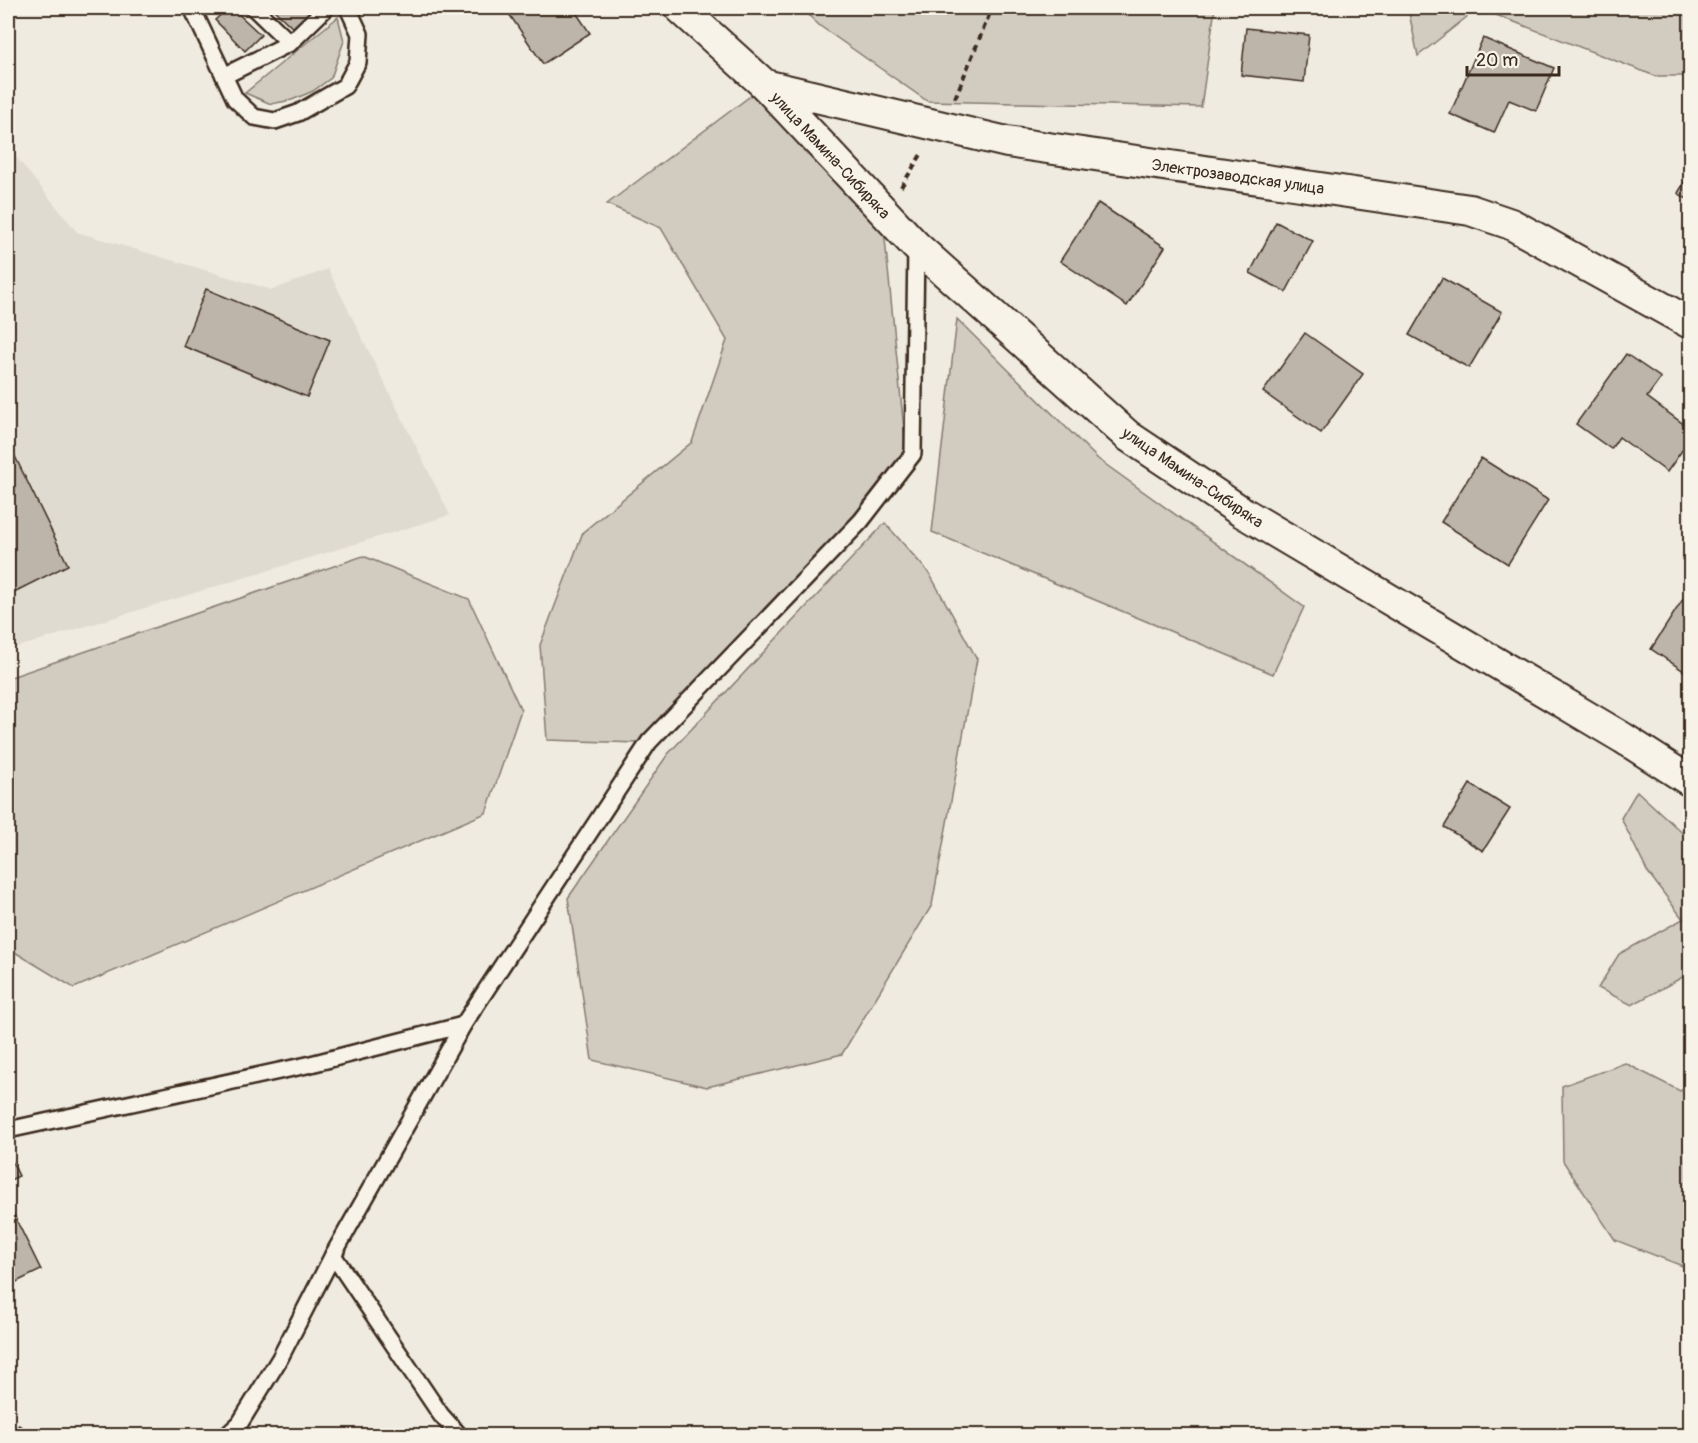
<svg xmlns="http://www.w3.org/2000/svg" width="1698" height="1443" viewBox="0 0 1698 1443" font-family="Pangolin,sans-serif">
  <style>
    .built { fill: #e0dbd0 }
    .green { fill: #d1cbc0; stroke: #867a6f; stroke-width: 1.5 }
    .building { fill: #bdb5aa; stroke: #3b2a1e; stroke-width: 1.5 }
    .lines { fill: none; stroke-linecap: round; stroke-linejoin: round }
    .lane-casing { stroke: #3b2a1e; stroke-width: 20 }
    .street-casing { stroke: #3b2a1e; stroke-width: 34 }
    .path { stroke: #3b2a1e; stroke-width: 4; stroke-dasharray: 6 4.5; stroke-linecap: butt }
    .lane { stroke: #f7f3e8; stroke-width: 15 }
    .street { stroke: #f7f3e8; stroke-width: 30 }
    .labels { text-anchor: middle; stroke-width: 6; stroke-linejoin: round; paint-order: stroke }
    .street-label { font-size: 16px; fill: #3b2a1e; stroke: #f7f3e8 }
  </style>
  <rect width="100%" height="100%" fill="#efebe0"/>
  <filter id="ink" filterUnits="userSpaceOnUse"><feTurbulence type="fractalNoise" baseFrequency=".0167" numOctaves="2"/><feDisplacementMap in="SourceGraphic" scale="12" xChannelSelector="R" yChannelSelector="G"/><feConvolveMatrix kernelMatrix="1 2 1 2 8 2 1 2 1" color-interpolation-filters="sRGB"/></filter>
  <g filter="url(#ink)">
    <!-- built -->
    <polygon class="built" points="8,147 77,232 272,290 328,269 450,515 8,650"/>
    <!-- green -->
    <g class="green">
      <polygon points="801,8 1215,8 1201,107 927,101 820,26"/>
      <polygon points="1408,8 1690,8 1690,76 1655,76 1478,8 1418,56"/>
      <polygon points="338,17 344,41 331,78 313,91 292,100 271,104 245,93"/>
      <polygon points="753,94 884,229 907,460 638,743 547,740 540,645 583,532 692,442 727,340 661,228 607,204"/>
      <polygon points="957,319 1098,459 1304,607 1273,674 932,532"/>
      <polygon points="885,523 929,573 977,659 932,905 842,1054 707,1087 592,1060 568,898 668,754"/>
      <polygon points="363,556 469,599 521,710 486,813 74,988 8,948 8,678"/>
      <polygon points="1637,791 1690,840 1690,973 1632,1005 1598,988 1619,954 1683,919 1647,871 1621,818"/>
      <polygon points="1625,1063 1680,1091 1690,1086 1690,1269 1615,1240 1563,1161 1562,1086"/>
    </g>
    <!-- building -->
    <g class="building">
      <polygon points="228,8 232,8 261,35 245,51 215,20"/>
      <polygon points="272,8 322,8 297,32"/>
      <polygon points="505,8 573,8 590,33 543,64"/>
      <polygon points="1246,28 1309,35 1304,82 1241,75"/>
      <polygon points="1483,38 1554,68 1536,111 1509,100 1494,133 1450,114"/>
      <polygon points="1690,173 1690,201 1678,193"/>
      <polygon points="1098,203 1165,247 1127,306 1060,261"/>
      <polygon points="1276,222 1313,241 1286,292 1250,273"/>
      <polygon points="1442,278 1502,312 1469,368 1409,335"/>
      <polygon points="206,289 330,340 307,397 183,346"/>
      <polygon points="1305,333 1363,374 1321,433 1263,392"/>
      <polygon points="1626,354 1661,378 1647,397 1690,429 1690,439 1667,472 1619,437 1611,449 1576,424"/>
      <polygon points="8,442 68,565 8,595"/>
      <polygon points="1481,458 1548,500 1508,564 1441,522"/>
      <polygon points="1690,588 1690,675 1651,649"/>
      <polygon points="1470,784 1510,809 1483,851 1444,827"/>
      <polygon points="8,1153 19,1176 8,1181"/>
      <polygon points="8,1203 41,1270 8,1286"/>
    </g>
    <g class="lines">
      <!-- lane casing -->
      <g class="lane-casing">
        <g id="lane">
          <polyline points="192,8 235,99 254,117 275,121 298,113 345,86 358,62 360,34 348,8"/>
          <polyline points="254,8 290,43"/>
          <polyline points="224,76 290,43 326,8"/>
          <polyline points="8,1130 307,1065 463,1025"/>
          <polyline points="333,1255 441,1415 460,1436"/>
          <polyline points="226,1436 240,1423 280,1358 333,1255 463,1025 649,742 861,521 913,454 916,246"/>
        </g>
      </g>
      <!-- street casing -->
      <g class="street-casing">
        <g id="street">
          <polyline points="680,8 765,85 916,246 1128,436 1242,512 1623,738 1690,781"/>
          <polyline points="765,85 1007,142 1470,210 1511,224 1690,323"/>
        </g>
      </g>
      <!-- path -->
      <g class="path">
        <polyline points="955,98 992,8"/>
        <polyline points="901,187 922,153"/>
        <polyline points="8,1425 13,1423 34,1436"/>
      </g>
      <!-- lane -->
      <use href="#lane" class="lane"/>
      <!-- street -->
      <use href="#street" class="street"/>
    </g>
  </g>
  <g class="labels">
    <!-- street labels -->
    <g class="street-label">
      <text transform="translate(831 155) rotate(47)" y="6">улица Мамина-Сибиряка</text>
      <text transform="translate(1238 176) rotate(8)" y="6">Электрозаводская улица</text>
      <text transform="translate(1193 477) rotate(34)" y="6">улица Мамина-Сибиряка</text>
    </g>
  </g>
  <!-- margin -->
  <rect width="1698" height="1443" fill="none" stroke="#f7f3e8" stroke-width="30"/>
  <rect x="15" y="15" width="1668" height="1413" fill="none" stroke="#3b2a1e" stroke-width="2" filter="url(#ink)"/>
  <!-- scale -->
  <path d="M1467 66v9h92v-9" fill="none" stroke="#3b2a1e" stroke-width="3"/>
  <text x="1476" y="66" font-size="18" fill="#3b2a1e" stroke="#f7f3e8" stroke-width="4.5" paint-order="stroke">20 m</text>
</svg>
